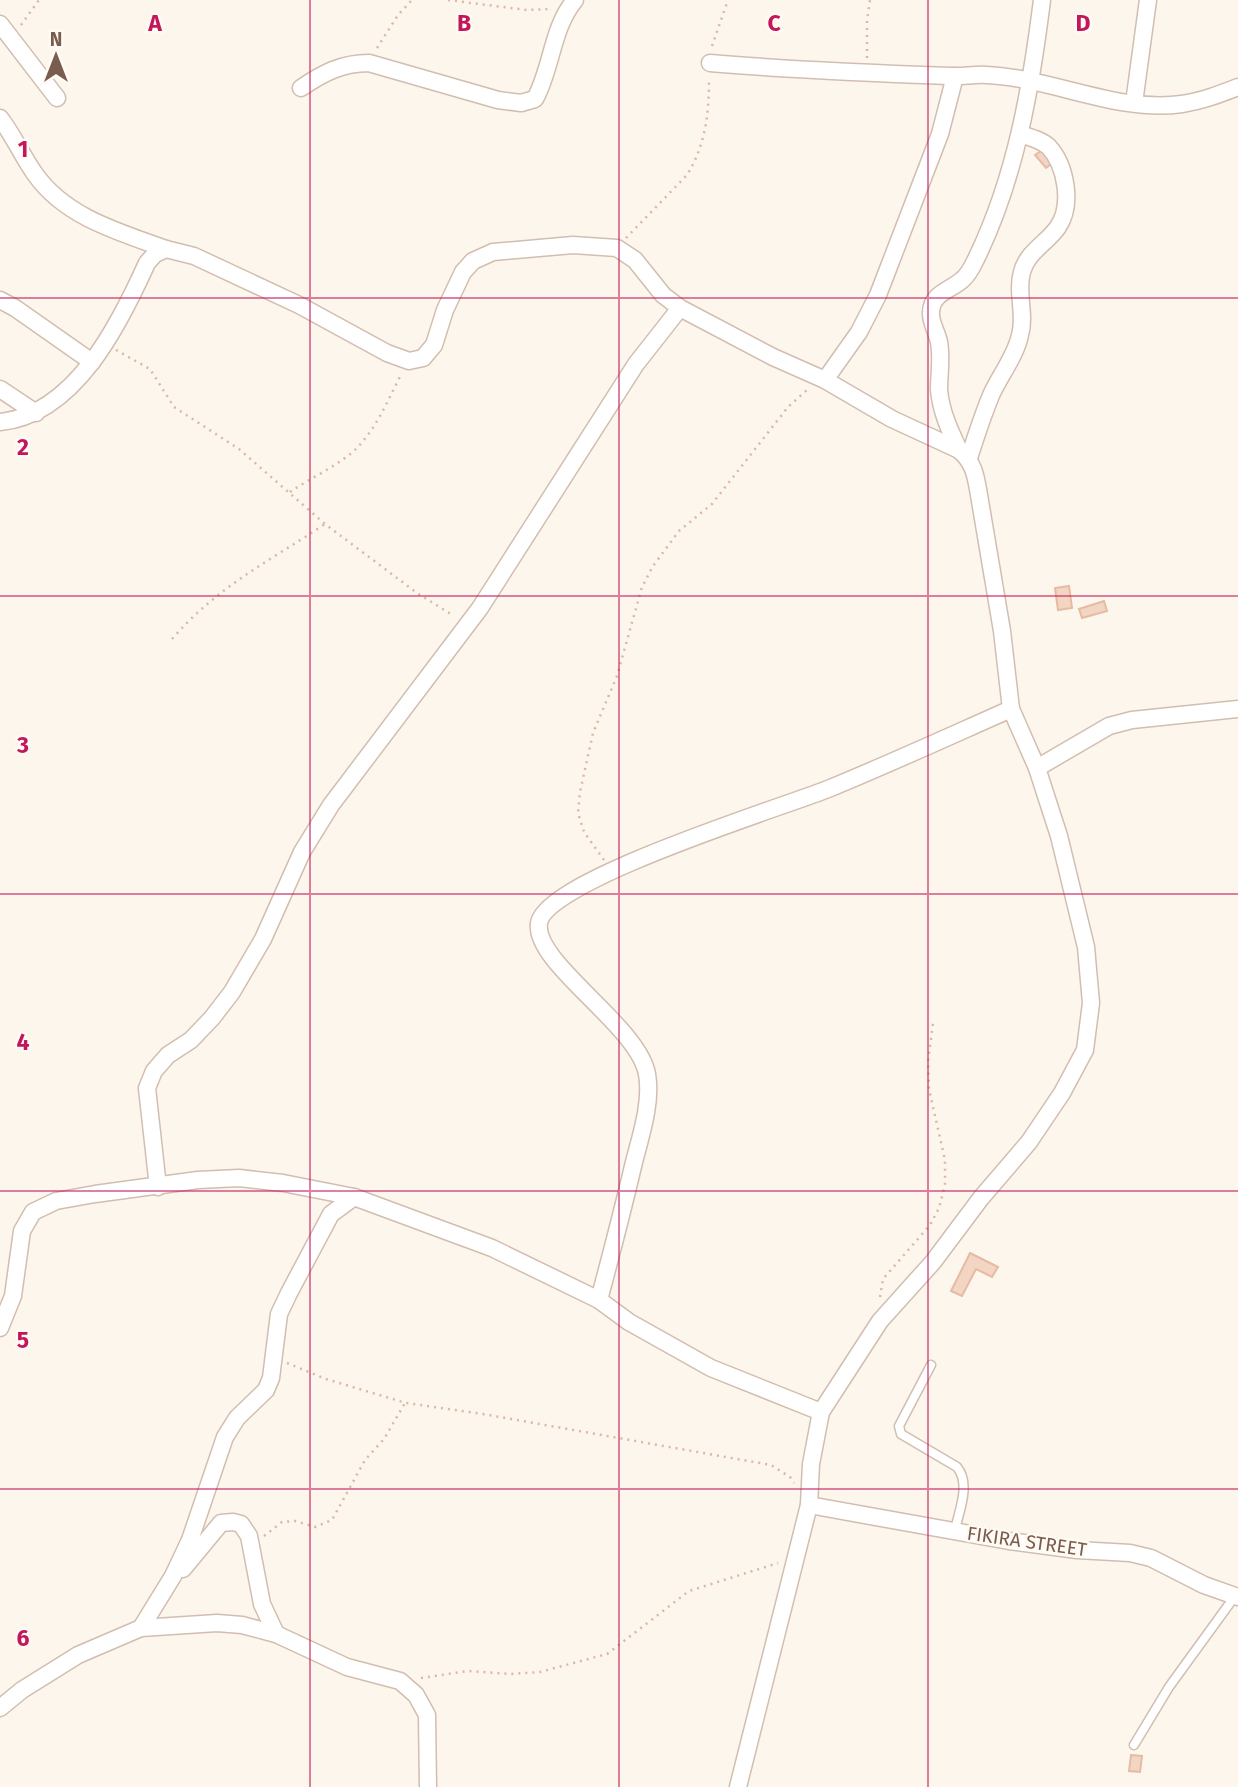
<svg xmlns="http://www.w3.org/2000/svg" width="1238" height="1787" viewBox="0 0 1238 1787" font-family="'Fira Sans',sans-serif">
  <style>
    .building { fill: #f3d5c3; stroke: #e6bba3; stroke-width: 2 }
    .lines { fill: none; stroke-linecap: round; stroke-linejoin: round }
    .service-casing { stroke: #d1beb0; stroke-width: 11 }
    .minor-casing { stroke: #d1beb0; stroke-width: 19 }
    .path { stroke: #d9b8a5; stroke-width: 2.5; stroke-dasharray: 2 5; stroke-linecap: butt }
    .service { stroke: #fff; stroke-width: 8 }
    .minor { stroke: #fff; stroke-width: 16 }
    .grid { fill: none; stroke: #c2185b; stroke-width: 2; stroke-opacity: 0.55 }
    .labels { text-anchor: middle; stroke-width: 5; stroke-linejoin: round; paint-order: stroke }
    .street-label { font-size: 19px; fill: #7a5c4d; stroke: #fffaf3 }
    .grid-label { font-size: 23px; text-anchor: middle; font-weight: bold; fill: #c2185b; stroke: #fffaf3; stroke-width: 5; stroke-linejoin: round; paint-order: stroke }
  </style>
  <rect width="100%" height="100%" fill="#fdf6ec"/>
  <!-- building -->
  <g class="building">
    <polygon points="1044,149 1054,162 1046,168 1035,155"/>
    <polygon points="1069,586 1072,608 1058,610 1055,588"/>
    <polygon points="1104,601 1107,611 1082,618 1079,609"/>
    <polygon points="970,1253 998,1267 992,1277 976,1269 962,1296 951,1291"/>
    <polygon points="1131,1755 1142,1756 1140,1772 1129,1771"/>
  </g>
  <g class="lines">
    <!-- service casing -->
    <g class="service-casing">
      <g id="service">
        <path d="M931,1365L899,1426L901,1434L957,1467C971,1484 959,1511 955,1530"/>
        <polyline points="1134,1745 1169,1687 1235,1596"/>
      </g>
    </g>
    <!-- minor casing -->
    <g class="minor-casing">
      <g id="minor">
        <polyline points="0,24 57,98"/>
        <path d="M710,63C790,70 870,73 950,76C962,77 975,74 987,75C1053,78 1116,113 1182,104C1202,101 1220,94 1238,87"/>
        <path d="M301,88C323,73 342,63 369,63L498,100L521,103L535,99C552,68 552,27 575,0"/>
        <polyline points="1134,103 1148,0"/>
        <path d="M0,118C14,136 22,156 35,174C65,217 119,232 166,249"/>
        <polyline points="0,300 15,308 92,362"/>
        <polyline points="825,380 859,332 878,295 940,134 955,76"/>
        <polyline points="0,389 36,413"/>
        <path d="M0,422C75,415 120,323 147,263L155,254L166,249L194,256L299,305L387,353L409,361L423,358L434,345L445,310L463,272L473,261L493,252L573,245L617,248L635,260L663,295L680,308L773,357L825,380L892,419L959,450C974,462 976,477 979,495L1002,631L1011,709L1037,768L1059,836L1086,947L1091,1003L1085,1050L1062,1093L1029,1142L981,1198L933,1262L880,1321L821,1412L811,1464L809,1505L738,1787"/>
        <path d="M959,450C950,431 941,412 939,390C939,374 942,358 939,342C937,332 930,322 931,312C932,292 952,290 963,279C970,273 973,265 977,257C1016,176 1031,88 1042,0"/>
        <path d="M969,458C976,436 983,414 992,393C1001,374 1016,355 1020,335C1026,314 1016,293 1022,272C1027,252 1047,243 1058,227C1073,205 1066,166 1049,147C1042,140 1029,137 1020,134"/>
        <polyline points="1037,768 1109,726 1132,720 1238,709"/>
        <polyline points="158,1187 147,1088 154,1071 168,1055 191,1040 212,1018 232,992 263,939 302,852 331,805 480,608 636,364 680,308"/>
        <path d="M599,1300C611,1255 623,1209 634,1162C641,1135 652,1102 647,1074C638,1025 533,963 539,923C546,880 783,807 828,789C889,764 950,736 1011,709"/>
        <polyline points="0,1328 13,1296 22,1231 33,1212 56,1201 95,1194 198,1180 239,1178 283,1183 354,1197 492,1248 599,1300 629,1322 711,1368 821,1412"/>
        <polyline points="809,1505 1009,1541 1077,1550 1130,1553 1151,1558 1204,1585 1238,1597"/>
        <polyline points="183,1569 221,1523 233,1522 241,1524 249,1536 262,1604 276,1634"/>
        <polyline points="141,1628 173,1576 190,1540 225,1437 237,1418 266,1390 271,1378 279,1314 289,1293 331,1214 354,1197"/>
        <polyline points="0,1708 22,1690 78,1655 141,1628 217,1623 242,1625 276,1634 347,1667 400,1681 416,1695 427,1715 428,1787"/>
      </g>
    </g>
    <!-- path -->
    <g class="path">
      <polyline points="448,0 527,10 550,9"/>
      <polyline points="21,25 39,0"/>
      <polyline points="712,46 728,0"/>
      <polyline points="377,48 398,15 412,0"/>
      <polyline points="867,58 867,20 870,0"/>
      <path d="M626,238L687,175C706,144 709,113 709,78"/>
      <polyline points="116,350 150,369 174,407 239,449 325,524 417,593 454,616"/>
      <path d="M290,492C309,479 331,469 349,455C375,434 387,401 402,373"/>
      <path d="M172,639C218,586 268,562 325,524"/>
      <polyline points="604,860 584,832 578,813 580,792 593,733 617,676 642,587 653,566 679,531 712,504 788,407 808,389"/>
      <polyline points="880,1297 883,1279 930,1225 939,1208 945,1185 945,1160 929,1089 928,1062 933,1023"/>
      <polyline points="287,1363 326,1379 406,1403 483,1414 771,1465 790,1477 794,1483"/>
      <polyline points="264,1536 282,1522 295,1521 315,1527 332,1520 365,1460 384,1439 405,1403"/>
      <polyline points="421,1678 468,1671 511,1674 540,1672 607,1654 689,1591 778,1563"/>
    </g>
    <!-- service -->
    <use href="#service" class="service"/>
    <!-- minor -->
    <use href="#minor" class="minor"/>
  </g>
  <!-- grid -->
  <path class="grid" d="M310,0V1787M619,0V1787M928,0V1787M0,298H1238M0,596H1238M0,894H1238M0,1191H1238M0,1489H1238"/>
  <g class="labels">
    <!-- street labels -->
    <g class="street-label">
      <text transform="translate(1027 1541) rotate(8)" y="7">FIKIRA STREET</text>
    </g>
  </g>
  <g class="grid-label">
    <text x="155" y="31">A</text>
    <text x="464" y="31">B</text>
    <text x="774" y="31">C</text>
    <text x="1083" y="31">D</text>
    <text x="23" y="157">1</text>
    <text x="23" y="455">2</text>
    <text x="23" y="753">3</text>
    <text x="23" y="1050">4</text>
    <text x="23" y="1348">5</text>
    <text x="23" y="1646">6</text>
  </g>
  <!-- north arrow -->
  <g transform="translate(56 56)" stroke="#fffaf3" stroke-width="5" paint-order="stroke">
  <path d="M0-5L12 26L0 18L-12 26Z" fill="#7a5c4d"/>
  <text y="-10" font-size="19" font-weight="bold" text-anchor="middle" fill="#7a5c4d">N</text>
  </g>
</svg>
